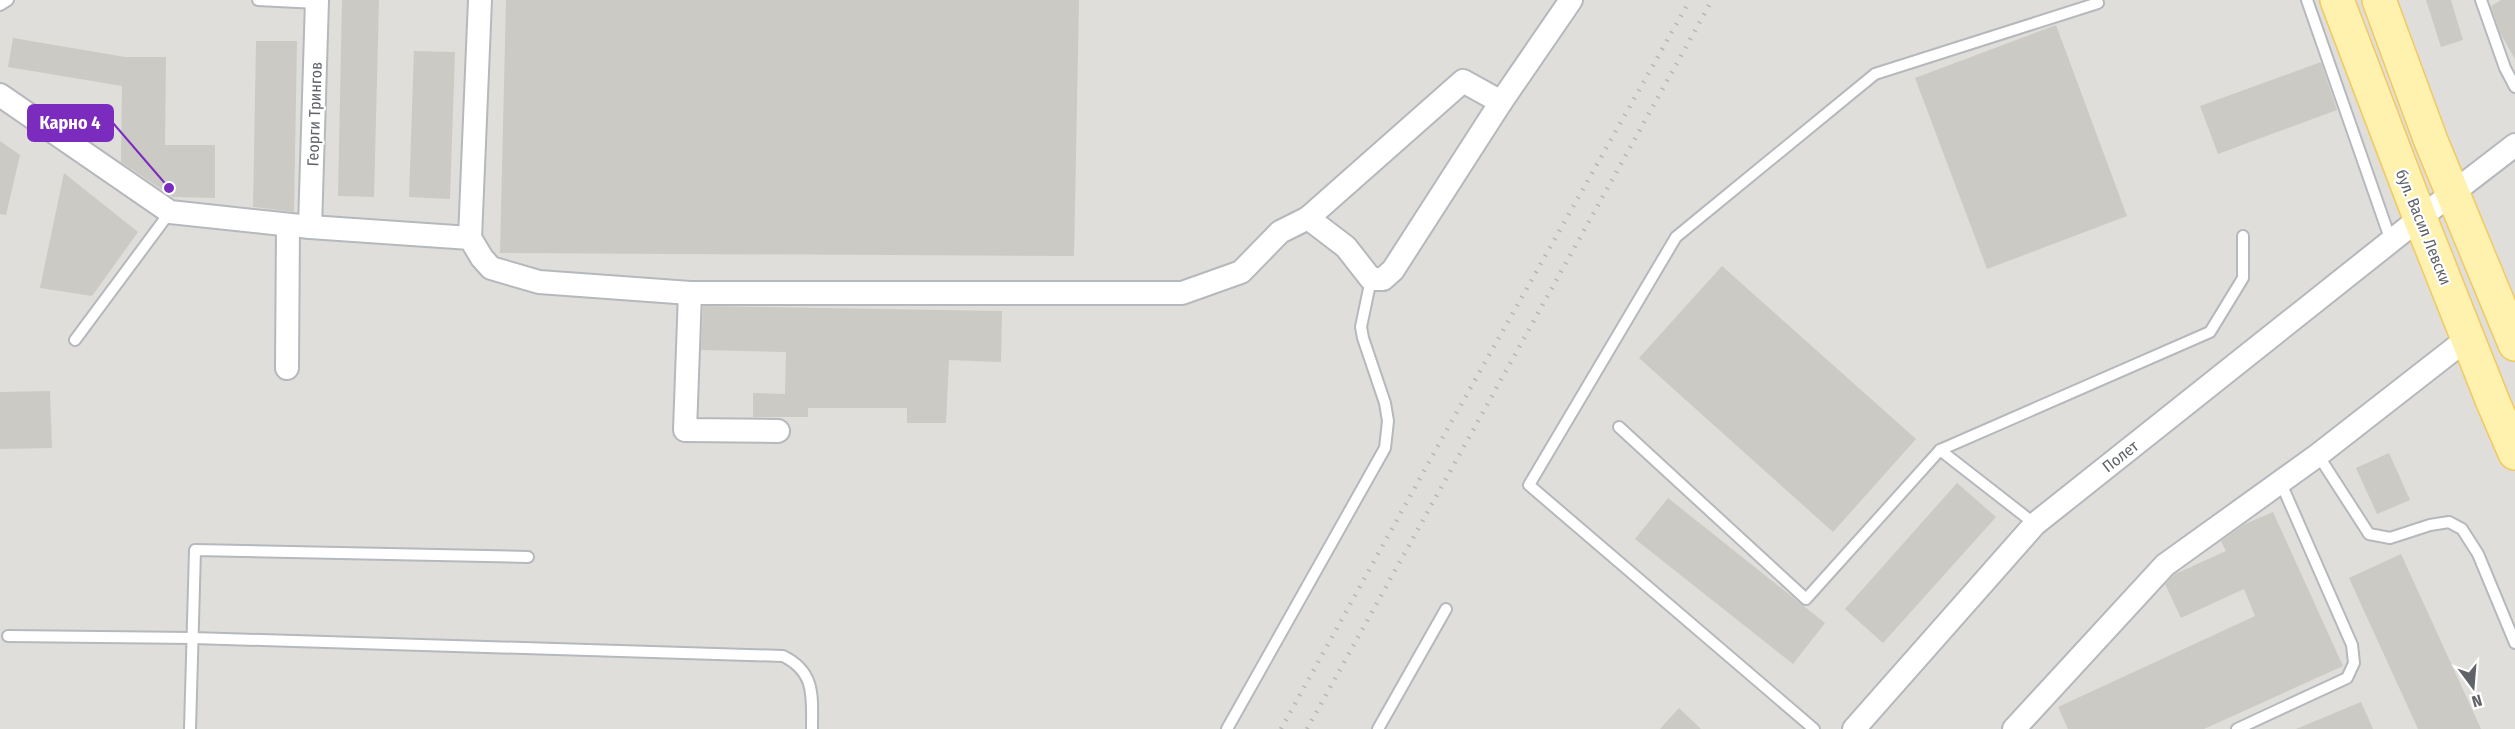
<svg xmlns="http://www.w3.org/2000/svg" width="2515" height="729" viewBox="0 0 2515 729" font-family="'Fira Sans Condensed',sans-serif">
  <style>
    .industrial { fill: #e0deda }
    .building { fill: #cccac5 }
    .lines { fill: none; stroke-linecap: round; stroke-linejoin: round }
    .lane-casing { stroke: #b5b8bc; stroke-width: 14 }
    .street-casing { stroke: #b5b8bc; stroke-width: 26 }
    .primary-casing { stroke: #f2c960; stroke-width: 36 }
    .lane { stroke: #fff; stroke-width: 10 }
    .street { stroke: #fff; stroke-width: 22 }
    .primary { stroke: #fff2af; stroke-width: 33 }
    .rail { stroke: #b6b7b8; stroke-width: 4.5; stroke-dasharray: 1.5 8; stroke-linecap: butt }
    .labels { text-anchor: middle; stroke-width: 4.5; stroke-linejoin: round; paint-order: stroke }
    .street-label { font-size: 16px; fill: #5f6368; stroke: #fff }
    .leader { fill: none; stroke: #7b2cbf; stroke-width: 2 }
    .callout-dot { fill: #7b2cbf; stroke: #fff; stroke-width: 2 }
    .callout { fill: #7b2cbf; stroke: #7b2cbf; stroke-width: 2 }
    .callout-label { font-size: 18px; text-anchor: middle; font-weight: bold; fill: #fff }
  </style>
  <rect width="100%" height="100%" fill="#f1efe8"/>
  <!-- industrial -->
  <rect class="industrial" x="0" y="0" width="2515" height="729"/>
  <!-- building -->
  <g class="building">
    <polygon points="342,0 379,0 374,197 338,196"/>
    <polygon points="506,0 1079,0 1074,256 500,253"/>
    <polygon points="2426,0 2451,0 2463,40 2441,47"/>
    <polygon points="2501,0 2515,0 2515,59 2500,33 2491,6"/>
    <polygon points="2056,25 2127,216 1987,269 1915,78"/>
    <polygon points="13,38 125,57 166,57 165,145 215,145 215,198 173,197 121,162 122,86 8,67"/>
    <polygon points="256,41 297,41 294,212 253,207"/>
    <polygon points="414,51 455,52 450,199 409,197"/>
    <polygon points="2321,62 2337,110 2218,154 2200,106"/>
    <polygon points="0,141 20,155 6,215 0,214"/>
    <polygon points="64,173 138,232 92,296 40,288"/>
    <polygon points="1722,266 1916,439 1833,532 1639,358"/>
    <polygon points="703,306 1002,311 1001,362 949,360 946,423 907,423 907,408 808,408 808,417 753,417 753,393 785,394 786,352 701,350"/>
    <polygon points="50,391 52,448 0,449 0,392"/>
    <polygon points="2389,453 2410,500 2377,514 2356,468"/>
    <polygon points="1957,483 1996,517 1883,643 1845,609"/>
    <polygon points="1668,498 1825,623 1793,664 1635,539"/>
    <polygon points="2273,512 2343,666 2204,729 2068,729 2058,707 2255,616 2244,589 2181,618 2165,584 2175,574 2226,551 2221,541 2245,524"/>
    <polygon points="2401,554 2481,729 2418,729 2349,578"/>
    <polygon points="2361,702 2373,729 2296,729"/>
    <polygon points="1679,708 1701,729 1660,729"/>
  </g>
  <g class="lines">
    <!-- lane casing -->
    <g class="lane-casing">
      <g id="lane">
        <polyline points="258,0 317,3"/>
        <polyline points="2307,0 2391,241"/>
        <polyline points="2481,0 2505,68 2515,87"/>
        <polyline points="0,5 8,0"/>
        <polyline points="75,340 170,212"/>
        <polyline points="1619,427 1806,599 1940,450 2035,524"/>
        <polyline points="1940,450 2210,332 2243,278 2243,236"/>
        <polyline points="2318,455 2369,534 2390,538 2430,525 2449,522 2462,529 2478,554 2515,643"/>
        <path d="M8,636L193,638L783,656C816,672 812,697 812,729"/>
        <polyline points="190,729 195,550 528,557"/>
        <polyline points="1227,729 1385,448 1388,421 1385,403 1363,338 1361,327 1371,279"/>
        <polyline points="1378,729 1446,609"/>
        <polyline points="1814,729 1529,485 1676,237 1875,74 2098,3"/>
        <polyline points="2237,729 2347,678 2354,663 2352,645 2280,481"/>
      </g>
    </g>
    <!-- street casing -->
    <g class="street-casing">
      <g id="street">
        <polyline points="0,95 170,212 310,227 470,238 482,258 491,268 539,282 690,293 1182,293 1241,272 1280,232 1308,218 1463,81 1501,102 1571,0"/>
        <polyline points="1308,218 1346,247 1371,279 1383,279 1393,270 1501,102"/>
        <polyline points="310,227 317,0"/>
        <polyline points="470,238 480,0"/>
        <polyline points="690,293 685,430 778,431"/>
        <polyline points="287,368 288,225"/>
        <polyline points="1854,729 2035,524 2420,218 2515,145"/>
        <polyline points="2014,729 2165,565 2318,455 2468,338"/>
      </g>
    </g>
    <!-- primary casing -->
    <g class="primary-casing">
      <g id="primary">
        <polyline points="2337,0 2420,218 2493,402 2515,453"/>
        <polyline points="2379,0 2431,141 2515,344"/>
      </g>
    </g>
    <!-- lane -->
    <use href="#lane" class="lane"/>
    <!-- street -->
    <use href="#street" class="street"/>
    <!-- primary -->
    <use href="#primary" class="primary"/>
    <!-- rail -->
    <g class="rail">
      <polyline points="1281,729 1449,426 1690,0"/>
      <polyline points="1307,729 1712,0"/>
    </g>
  </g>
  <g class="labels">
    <!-- street labels -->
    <g class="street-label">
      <text transform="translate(314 114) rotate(-88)" y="6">Георги Трингов</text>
      <text transform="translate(2424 227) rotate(68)" y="6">бул. Васил Левски</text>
      <text transform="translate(2120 456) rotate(-38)" y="6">Полет</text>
    </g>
  </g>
  <!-- callouts -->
  <path class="leader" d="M169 188L113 123"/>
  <circle class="callout-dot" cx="169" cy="188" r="6"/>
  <rect class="callout" x="28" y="105" width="85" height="36" rx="6"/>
  <g class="callout-label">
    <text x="70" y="129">Карно 4</text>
  </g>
  <!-- north arrow -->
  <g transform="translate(2473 687) rotate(164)" stroke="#ffffff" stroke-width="4.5" paint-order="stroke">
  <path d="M0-4.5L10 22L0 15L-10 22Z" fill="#5f6368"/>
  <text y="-9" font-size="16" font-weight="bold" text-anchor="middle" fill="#5f6368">N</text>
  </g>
</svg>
